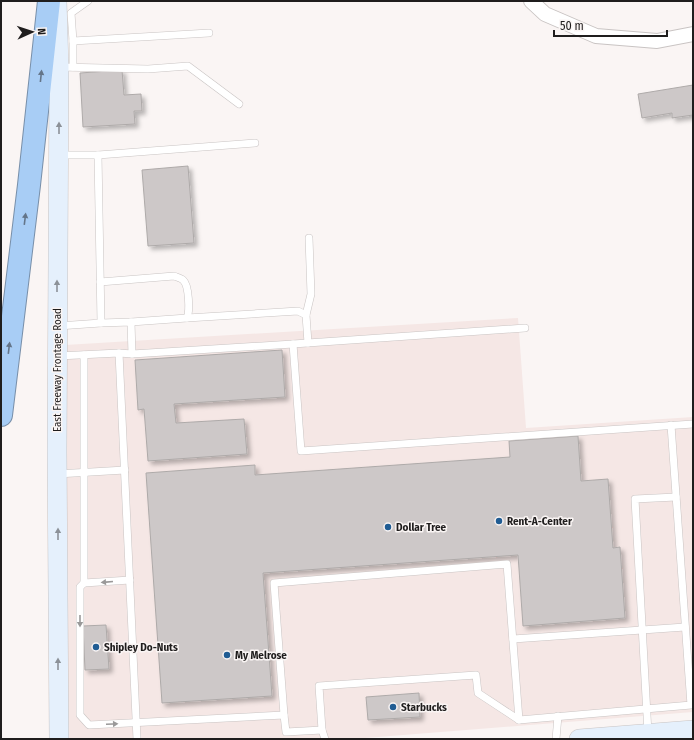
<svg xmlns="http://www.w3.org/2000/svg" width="694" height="740" viewBox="0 0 694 740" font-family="'Fira Sans Condensed',sans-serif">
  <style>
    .built { fill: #f5e7e5 }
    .building { fill: #cdc8c8; stroke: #aeaaa9; filter: url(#shadow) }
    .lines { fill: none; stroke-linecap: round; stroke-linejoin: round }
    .service-casing { stroke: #c9c4c3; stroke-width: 8 }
    .minor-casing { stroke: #c9c4c3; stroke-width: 16 }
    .secondary-casing { stroke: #c9c4c3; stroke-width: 20 }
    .motorway-casing { stroke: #788fa9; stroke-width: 24 }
    .service { stroke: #fff; stroke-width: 7 }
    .minor { stroke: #fff; stroke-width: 14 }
    .secondary { stroke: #e5f0fc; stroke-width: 19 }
    .motorway { stroke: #a8cdf5; stroke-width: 22 }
    .oneway { fill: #647589 }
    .oneway2 { fill: #8c9198 }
    .oneway3 { fill: #9a9999 }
    .poi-dot { fill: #205c93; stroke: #faf5f4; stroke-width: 1.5 }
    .labels { text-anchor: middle; stroke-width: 3; stroke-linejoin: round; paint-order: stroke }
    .street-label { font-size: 11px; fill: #1f1d1d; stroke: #faf5f4 }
    .poi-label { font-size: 11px; font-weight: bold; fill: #1f1d1d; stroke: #faf5f4; text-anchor: start }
  </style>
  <defs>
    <filter id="shadow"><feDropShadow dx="3.5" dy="3.5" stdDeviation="2" flood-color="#0004"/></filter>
  </defs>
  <rect width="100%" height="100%" fill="#faf5f4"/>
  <!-- built -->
  <polygon class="built" points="518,318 526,428 693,417 693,712 353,739 65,739 65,345"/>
  <!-- building -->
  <g class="building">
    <polygon points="122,70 124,95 141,94 142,111 134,111 135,124 83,127 80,73"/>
    <polygon points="693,85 693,115 672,118 672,113 642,118 638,94"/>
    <polygon points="188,166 194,243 148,246 142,170"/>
    <polygon points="282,350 285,397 174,404 176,423 244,419 247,454 148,461 144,409 138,410 135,360"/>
    <polygon points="578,436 581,481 608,479 613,548 620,547 625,618 523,626 518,555 263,573 272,696 162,703 146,473 255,465 255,475 510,457 509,441"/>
    <polygon points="106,625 109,669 85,670 83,626"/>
    <polygon points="419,693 420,717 368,720 366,697"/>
  </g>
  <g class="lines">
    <!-- service casing -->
    <g class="service-casing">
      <g id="service">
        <polyline points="73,41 209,33"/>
        <polyline points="59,67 148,69 188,66 239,104"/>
        <polyline points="73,67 73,41 71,13 88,1"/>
        <polyline points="98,155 255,143"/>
        <path d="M100,282L174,276C176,277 181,278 183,280C189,285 190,311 187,318L131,322"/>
        <polyline points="306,315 311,294 309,238"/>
        <polyline points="187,318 298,311 306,315 308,343"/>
        <polyline points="101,323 131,322 132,354"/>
        <polyline points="58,326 101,323 98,155 59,155"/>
        <polyline points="293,344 301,451 693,424"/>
        <polyline points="119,353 137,739"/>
        <polyline points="84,355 84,583 80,587 80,715 89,725 284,715 286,732 322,730"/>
        <polyline points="58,356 119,353 132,354 293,344 525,328"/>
        <polyline points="57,474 125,470"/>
        <polyline points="84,583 130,580"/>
        <polyline points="513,639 685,627"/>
        <polyline points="284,715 274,583 507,564 519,720"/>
        <polyline points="648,733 635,499 676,497"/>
        <polyline points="325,739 322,730 319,686 476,675 478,693 519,720 691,705 671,425"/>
        <polyline points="556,739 558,716"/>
      </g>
    </g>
    <!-- minor casing -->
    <g class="minor-casing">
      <polyline id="minor" points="531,1 545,14 596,36 657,41 693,34"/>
    </g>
    <!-- secondary casing -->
    <g class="secondary-casing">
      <g id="secondary">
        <polyline points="57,1 59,67 57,451 59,739"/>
        <polyline points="579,739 693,730"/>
      </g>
    </g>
    <!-- motorway casing -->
    <g class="motorway-casing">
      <polyline id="motorway" points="1,415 29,185 49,1"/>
    </g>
    <!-- service -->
    <use href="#service" class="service"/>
    <!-- minor -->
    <use href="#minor" class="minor"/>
    <!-- secondary -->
    <use href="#secondary" class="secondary"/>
    <!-- motorway -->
    <use href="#motorway" class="motorway"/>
  </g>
  <!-- one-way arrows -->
  <defs><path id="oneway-solid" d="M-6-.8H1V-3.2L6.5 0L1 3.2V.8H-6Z"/></defs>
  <g class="oneway">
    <use href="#oneway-solid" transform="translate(41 76) rotate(-84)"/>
    <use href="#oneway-solid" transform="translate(25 219) rotate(-83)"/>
    <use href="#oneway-solid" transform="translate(9 348) rotate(-83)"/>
  </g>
  <g class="oneway2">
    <use href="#oneway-solid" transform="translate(59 128) rotate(-90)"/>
    <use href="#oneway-solid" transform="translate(57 286) rotate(-90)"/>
    <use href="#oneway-solid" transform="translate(58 534) rotate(-90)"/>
    <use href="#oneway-solid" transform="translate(58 664) rotate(-90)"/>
  </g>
  <g class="oneway3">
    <use href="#oneway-solid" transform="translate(107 582) rotate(175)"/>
    <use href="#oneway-solid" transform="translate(80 621) rotate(90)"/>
    <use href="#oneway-solid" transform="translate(112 724) rotate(-2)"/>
  </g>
  <!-- markers -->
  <g class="poi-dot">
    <circle cx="499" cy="521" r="4"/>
    <circle cx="388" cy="527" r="4"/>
    <circle cx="96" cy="647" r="4"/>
    <circle cx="227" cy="655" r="4"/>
    <circle cx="393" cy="707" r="4"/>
  </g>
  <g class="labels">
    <!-- street labels -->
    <g class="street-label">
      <text transform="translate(57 370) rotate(-90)" y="4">East Freeway Frontage Road</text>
    </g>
    <!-- poi labels -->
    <g class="poi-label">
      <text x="507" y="525">Rent-A-Center</text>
      <text x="396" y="531">Dollar Tree</text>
      <text x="104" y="651">Shipley Do-Nuts</text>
      <text x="235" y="659">My Melrose</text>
      <text x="401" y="711">Starbucks</text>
    </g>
  </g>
  <!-- border -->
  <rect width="694" height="740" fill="none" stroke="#1f1d1d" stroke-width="4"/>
  <!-- north arrow -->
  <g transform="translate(32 32) rotate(87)" stroke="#faf5f4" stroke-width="3" paint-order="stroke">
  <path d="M0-3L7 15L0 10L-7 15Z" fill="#1f1d1d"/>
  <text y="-6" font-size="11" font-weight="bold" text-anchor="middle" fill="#1f1d1d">N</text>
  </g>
  <!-- scale -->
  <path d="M554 30v6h113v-6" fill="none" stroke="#1f1d1d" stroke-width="2"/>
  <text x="560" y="30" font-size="12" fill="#1f1d1d" stroke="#faf5f4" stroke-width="3" paint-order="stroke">50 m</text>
</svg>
